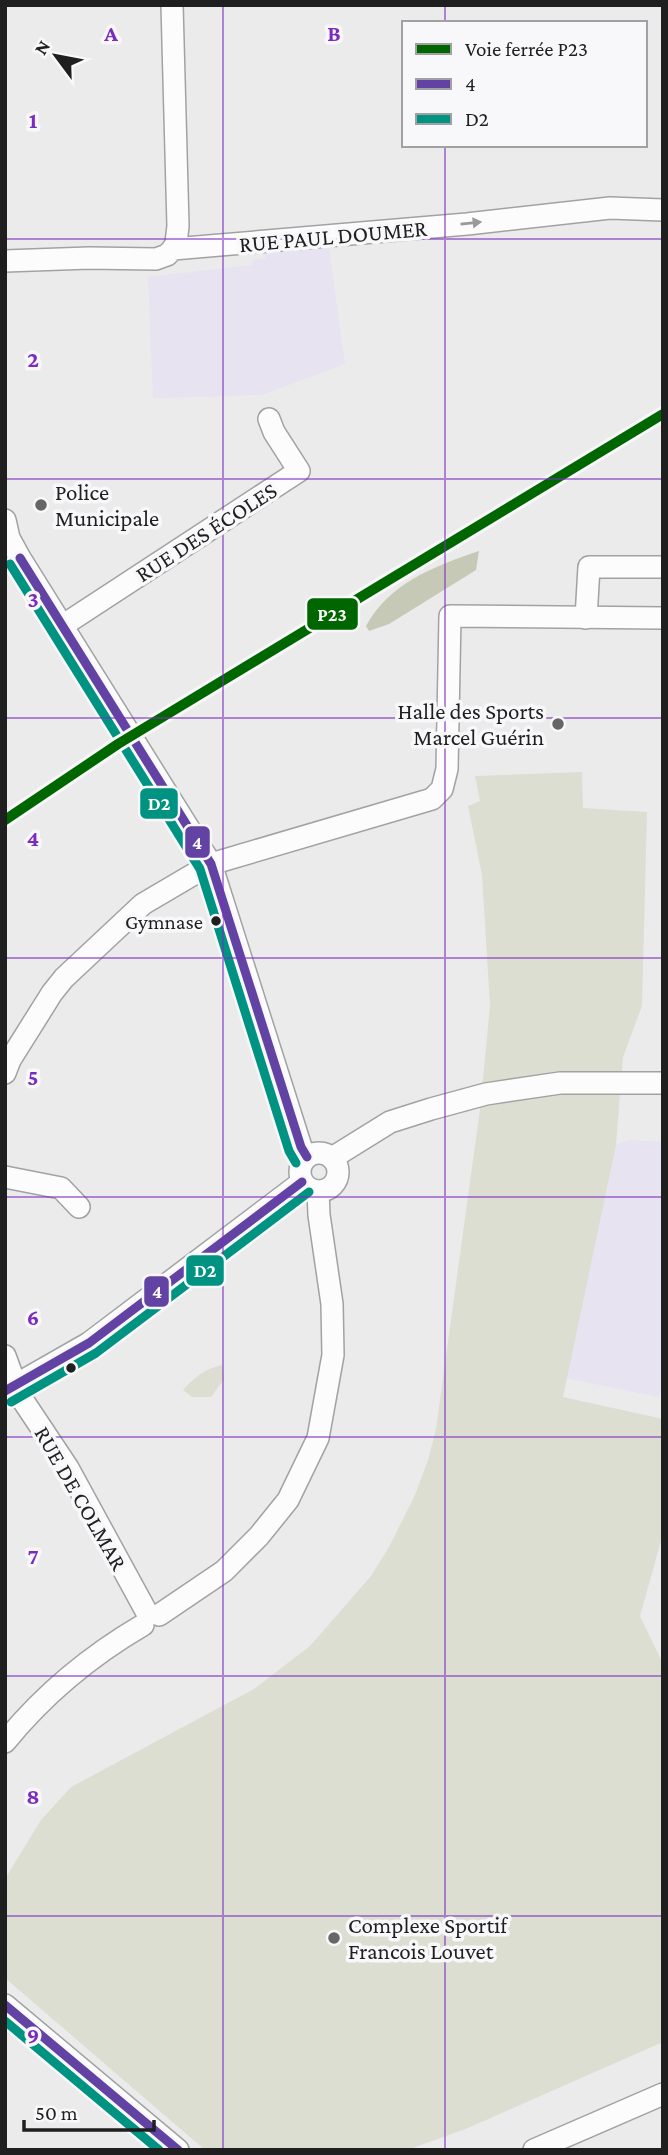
<svg xmlns="http://www.w3.org/2000/svg" width="668" height="2155" viewBox="0 0 668 2155" font-family="'Crimson Pro',serif">
  <style>
    .education { fill: #e7e3f0 }
    .green { fill: #dcded2 }
    .forest { fill: #c6c9b6 }
    .lines { fill: none; stroke-linecap: round; stroke-linejoin: round }
    .minor-casing { stroke: #a2a2a3; stroke-width: 24 }
    .minor { stroke: #fcfcfc; stroke-width: 21 }
    .bus-1-casing { stroke: #f8f8fa; stroke-width: 14 }
    .bus-2-casing { stroke: #f8f8fa; stroke-width: 14 }
    .bus-1 { stroke: #6243a4; stroke-width: 9 }
    .bus-2 { stroke: #009382; stroke-width: 9 }
    .rail-1-casing { stroke: #f8f8fa; stroke-width: 16 }
    .rail-1 { stroke: #060; stroke-width: 10 }
    .oneway { fill: #999 }
    .grid { fill: none; stroke: #7b2cbf; stroke-width: 2; stroke-opacity: 0.55 }
    .poi-dot { fill: #666667; stroke: #f8f8fa; stroke-width: 2.5 }
    .bus-dot { fill: #1f1f20; stroke: #f8f8fa; stroke-width: 2.5 }
    .labels { text-anchor: middle; stroke-width: 7; stroke-linejoin: round; paint-order: stroke }
    .bus-label { font-size: 21px; fill: #1f1f20; stroke: #f8f8fa; text-anchor: end }
    .street-label { font-size: 23px; fill: #1f1f20; stroke: #f8f8fa }
    .poi-label { font-size: 23px; fill: #1f1f20; stroke: #f8f8fa; text-anchor: start }
    .grid-label { font-size: 23px; text-anchor: middle; font-weight: bold; fill: #7b2cbf; stroke: #f8f8fa; stroke-width: 7; stroke-linejoin: round; paint-order: stroke }
    .line-badge { stroke: #f8f8fa; stroke-width: 2.5 }
    .badge-label { font-size: 19px; text-anchor: middle; font-weight: bold; fill: #fff }
  </style>
  <rect width="100%" height="100%" fill="#ebebec"/>
  <!-- education -->
  <g class="education">
    <polygon points="329,248 345,364 262,395 153,398 148,277 252,265 253,260 265,259 265,253"/>
    <polygon points="629,1140 663,1142 663,1384 658,1397 566,1378 616,1145"/>
  </g>
  <!-- green -->
  <g class="green">
    <polygon points="582,772 583,808 647,812 642,1006 623,1057 616,1145 563,1397 663,1419 663,1534 640,1616 663,1664 663,2042 468,2128 407,2150 205,2150 5,1978 5,1879 41,1820 71,1787 254,1689 310,1646 371,1576 389,1547 415,1495 428,1460 436,1429 480,1109 490,1006 482,875 468,806 480,801 475,776"/>
    <path d="M222,1365L224,1379L211,1397H192L183,1390C195,1377 204,1369 222,1365Z"/>
  </g>
  <!-- forest -->
  <path class="forest" d="M479,551L476,570L389,624L369,631L366,626C389,583 435,566 479,551Z"/>
  <g class="lines">
    <!-- minor casing -->
    <g class="minor-casing">
      <g id="minor">
        <polyline points="172,5 178,226 176,243 173,249"/>
        <polyline points="5,261 89,258 156,259 167,255 173,249 467,224 610,208 663,210"/>
        <polyline points="5,520 9,538 20,558 211,864 301,1147 307,1157"/>
        <polyline points="586,618 589,567 663,567"/>
        <polyline points="62,626 299,471 274,432 269,419"/>
        <polyline points="5,1073 10,1060 52,993 64,978 143,904 211,864 432,799 442,789 447,769 450,616 663,618"/>
        <circle cx="319" cy="1172" r="19"/>
        <polyline points="332,1158 390,1122 431,1109 486,1094 560,1083 663,1083"/>
        <polyline points="5,1177 61,1188 79,1207"/>
        <polyline points="5,1356 16,1386 24,1402 68,1468 146,1611"/>
        <polyline points="5,1391 89,1343 302,1182"/>
        <polyline points="159,1615 224,1571 259,1536 288,1500 318,1438 333,1355 332,1304 319,1215 318,1191"/>
        <path d="M5,1742C44,1694 90,1656 143,1625"/>
        <polyline points="5,2005 178,2150"/>
        <polyline points="534,2150 663,2094"/>
      </g>
    </g>
    <!-- minor -->
    <use href="#minor" class="minor"/>
    <!-- bus-1 casing -->
    <g class="bus-1-casing">
      <g id="bus-1">
        <polyline points="20,558 211,864 301,1147 307,1157"/>
        <polyline points="5,1391 89,1343 302,1182"/>
        <polyline points="5,2005 178,2150"/>
      </g>
    </g>
    <!-- bus-2 casing -->
    <g class="bus-2-casing">
      <g id="bus-2">
        <polyline points="10,564 200,869 289,1151 296,1163"/>
        <polyline points="11,1402 96,1353 309,1192"/>
        <polyline points="5,2021 159,2150"/>
      </g>
    </g>
    <!-- bus-1 -->
    <use href="#bus-1" class="bus-1"/>
    <!-- bus-2 -->
    <use href="#bus-2" class="bus-2"/>
    <!-- rail-1 casing -->
    <g class="rail-1-casing">
      <polyline id="rail-1" points="5,820 118,744 663,414"/>
    </g>
    <!-- rail-1 -->
    <use href="#rail-1" class="rail-1"/>
  </g>
  <!-- one-way arrows -->
  <defs><path id="oneway-solid" d="M-6-.8H1V-3.2L6.5 0L1 3.2V.8H-6Z" transform="scale(1.75)"/></defs>
  <use class="oneway" href="#oneway-solid" transform="translate(471 223) rotate(-6)"/>
  <!-- grid -->
  <path class="grid" d="M223,5V2150M445,5V23M445,145V2150M5,239H663M5,479H663M5,718H663M5,958H663M5,1197H663M5,1437H663M5,1676H663M5,1916H663"/>
  <!-- markers -->
  <g class="poi-dot">
    <circle cx="41" cy="505" r="7"/>
    <circle cx="558" cy="724" r="7"/>
    <circle cx="334" cy="1938" r="7"/>
  </g>
  <g class="bus-dot">
    <circle cx="216" cy="921" r="6"/>
    <circle cx="71" cy="1368" r="6"/>
  </g>
  <g class="labels">
    <!-- bus labels -->
    <g class="bus-label">
      <text x="203" y="929">Gymnase</text>
    </g>
    <!-- street labels -->
    <g class="street-label">
      <text transform="translate(333 236) rotate(-5)" y="8">RUE PAUL DOUMER</text>
      <text transform="translate(206 532) rotate(-33)" y="8">RUE DES ÉCOLES</text>
      <text transform="translate(81 1498) rotate(60)" y="8">RUE DE COLMAR</text>
    </g>
    <!-- poi labels -->
    <g class="poi-label">
      <text x="55" y="500">Police<tspan x="55" dy="26">Municipale</tspan></text>
      <text x="544" y="719" text-anchor="end">Halle des Sports<tspan x="544" dy="26">Marcel Guérin</tspan></text>
      <text x="348" y="1933">Complexe Sportif<tspan x="348" dy="26">Francois Louvet</tspan></text>
    </g>
  </g>
  <g class="grid-label">
    <text x="111" y="41">A</text>
    <text x="334" y="41">B</text>
    <text x="33" y="128">1</text>
    <text x="33" y="367">2</text>
    <text x="33" y="607">3</text>
    <text x="33" y="846">4</text>
    <text x="33" y="1085">5</text>
    <text x="33" y="1325">6</text>
    <text x="33" y="1564">7</text>
    <text x="33" y="1804">8</text>
    <text x="33" y="2043">9</text>
  </g>
  <g class="line-badge">
    <rect x="306" y="597" width="53" height="34" rx="7" fill="#060"/>
    <rect x="139" y="787" width="40" height="33" rx="7" fill="#009382"/>
    <rect x="184" y="825" width="27" height="34" rx="7" fill="#6243a4"/>
    <rect x="185" y="1254" width="40" height="33" rx="7" fill="#009382"/>
    <rect x="143" y="1275" width="27" height="33" rx="7" fill="#6243a4"/>
  </g>
  <g class="badge-label">
    <text x="332" y="621">P23</text>
    <text x="159" y="810">D2</text>
    <text x="197" y="849">4</text>
    <text x="205" y="1277">D2</text>
    <text x="157" y="1298">4</text>
  </g>
  <!-- border -->
  <rect width="668" height="2155" fill="none" stroke="#1f1f20" stroke-width="14"/>
  <!-- legend -->
  <rect x="402" y="21" width="245" height="126" fill="#f8f8fa" stroke="#a1a1a3" stroke-width="2"/>
  <rect x="416" y="44" width="35" height="10" fill="#006600" stroke="#a1a1a3" stroke-width="2"/>
  <text x="465" y="56" font-size="21" fill="#1f1f20">Voie ferrée P23</text>
  <rect x="416" y="79" width="35" height="10" fill="#6243a4" stroke="#a1a1a3" stroke-width="2"/>
  <text x="465" y="91" font-size="21" fill="#1f1f20">4</text>
  <rect x="416" y="114" width="35" height="10" fill="#009382" stroke="#a1a1a3" stroke-width="2"/>
  <text x="465" y="126" font-size="21" fill="#1f1f20">D2</text>
  <!-- north arrow -->
  <g transform="translate(56 56) rotate(302)" stroke="#f8f8fa" stroke-width="5" paint-order="stroke">
  <path d="M0-5L12 26L0 18L-12 26Z" fill="#1f1f20"/>
  <text y="-10" font-size="19" font-weight="bold" text-anchor="middle" fill="#1f1f20">N</text>
  </g>
  <!-- scale -->
  <path d="M24 2120v10h130v-10" fill="none" stroke="#1f1f20" stroke-width="3.5"/>
  <text x="35" y="2120" font-size="21" fill="#1f1f20" stroke="#f8f8fa" stroke-width="5" paint-order="stroke">50 m</text>
</svg>
